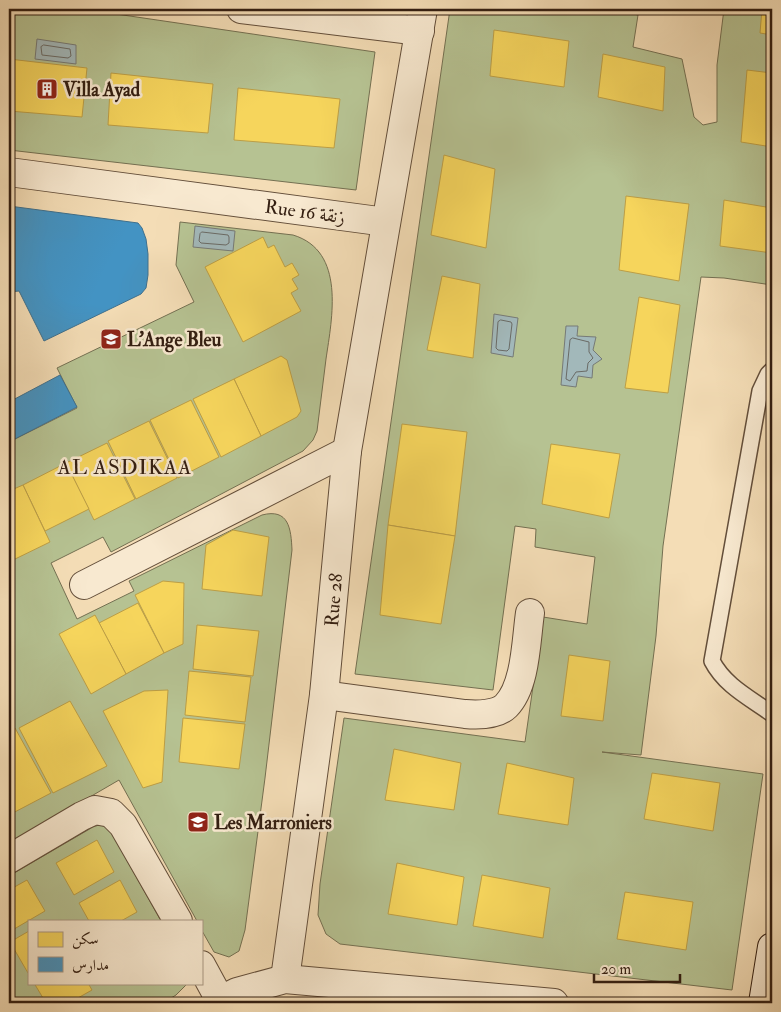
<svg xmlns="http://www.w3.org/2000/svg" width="781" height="1012" viewBox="0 0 781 1012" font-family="'IM FELL Double Pica',Amiri,serif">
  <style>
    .green { fill: #b6c292; stroke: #747052 }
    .water { fill: #a2b8ba; stroke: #767a76 }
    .homes { fill: #f6d55c; stroke: #bc9e46 }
    .schools { fill: #4393c3; stroke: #3e708e }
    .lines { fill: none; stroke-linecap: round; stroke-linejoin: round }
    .shore { stroke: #6a6b66; stroke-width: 1 }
    .lane-casing { stroke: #634e3a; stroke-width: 18 }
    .street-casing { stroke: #634e3a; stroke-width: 30 }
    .secondary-casing { stroke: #331e11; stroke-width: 30 }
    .lane { stroke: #f8e9d0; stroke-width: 15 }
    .street { stroke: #f8e9d0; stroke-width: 28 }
    .secondary { stroke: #f8e9d0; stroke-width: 28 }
    .labels { text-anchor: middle; stroke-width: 5; stroke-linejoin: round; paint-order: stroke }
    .poi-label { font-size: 19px; font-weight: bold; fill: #331e11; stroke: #f8e9d0; text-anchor: start }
    .street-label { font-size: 19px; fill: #331e11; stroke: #f8e9d0 }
    .quarter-label { font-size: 21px; letter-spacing: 1px; fill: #331e11; stroke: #f8e9d0 }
  </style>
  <rect width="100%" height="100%" fill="#f4ddb6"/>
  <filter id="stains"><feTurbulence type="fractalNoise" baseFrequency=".004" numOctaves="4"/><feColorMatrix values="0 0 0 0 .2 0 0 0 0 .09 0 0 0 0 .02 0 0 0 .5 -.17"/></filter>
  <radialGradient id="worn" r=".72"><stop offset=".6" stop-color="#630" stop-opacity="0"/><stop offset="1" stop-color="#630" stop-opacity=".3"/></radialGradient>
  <!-- green -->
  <g class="green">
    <polygon points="9,9 82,9 375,52 356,190 9,150"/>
    <polygon points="450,9 608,9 638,15 633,47 682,59 694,117 703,125 717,122 717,65 724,9 772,9 772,285 724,278 701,277 663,546 656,636 641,755 602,752 763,774 732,990 340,944 326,934 318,915 320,884 344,718 525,742 543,617 587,624 595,557 535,547 536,529 515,526 493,690 355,674"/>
    <path d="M180,222L293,235C346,251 332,318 326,359C323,383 320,407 317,431L313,440L303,451L111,552L103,537L51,563L77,619L134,591L129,581L262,515C289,508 291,529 292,550L265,778L245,930L239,951L229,957L214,952L201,929V921H197L119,780L9,844V442L77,408L57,368L194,302L176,265Z"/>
    <polygon points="102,824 107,826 110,830 161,921 29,921 29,983 188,983 176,995 163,1003 10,1003 9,876 93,827"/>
  </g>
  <!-- water -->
  <g class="water">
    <polygon points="37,39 76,45 76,64 35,59"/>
    <polygon points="195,226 235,231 233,251 193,247"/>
    <polygon points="494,314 518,318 513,357 491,353"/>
    <polygon points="566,326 578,326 577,336 596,337 593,350 602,359 593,365 592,378 578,376 576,387 561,385"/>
  </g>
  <!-- homes -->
  <g class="homes">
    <polygon points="762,9 772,9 772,35 760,33"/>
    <polygon points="494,30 569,41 564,87 490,76"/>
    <polygon points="603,54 665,67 663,111 598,97"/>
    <polygon points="9,59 87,68 82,117 9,111"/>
    <polygon points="747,70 772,73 772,147 741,142"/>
    <polygon points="111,73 213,84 208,133 108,125"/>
    <polygon points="238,88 340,99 334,148 234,140"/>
    <polygon points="444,155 495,169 486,248 431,235"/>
    <polygon points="626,196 689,204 679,281 619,270"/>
    <polygon points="724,200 772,208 772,253 720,246"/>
    <polygon points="263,237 268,248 274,245 285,267 292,263 299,275 292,279 298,289 291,293 301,311 243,342 205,267"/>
    <polygon points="442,276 480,284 473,358 427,350"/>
    <polygon points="639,297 680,305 668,393 625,388"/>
    <polygon points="281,356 287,360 301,411 297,417 261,436 234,379"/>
    <polygon points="234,379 261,436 221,457 193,399"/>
    <polygon points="191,400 219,457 178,478 150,420"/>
    <polygon points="149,421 177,478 136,499 108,441"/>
    <polygon points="402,424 467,432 455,536 388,525"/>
    <polygon points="107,443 135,499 94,520 66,463"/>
    <polygon points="551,444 620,454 609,518 542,504"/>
    <polygon points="66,463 89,509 45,531 23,485"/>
    <polygon points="23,485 50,542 11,561 9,557 9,491"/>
    <polygon points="388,525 455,536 441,624 380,615"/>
    <polygon points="233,530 269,537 262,596 202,589 206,545"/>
    <polygon points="163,581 184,583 183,644 164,653 135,595"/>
    <polygon points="138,603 164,653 126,674 99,623"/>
    <polygon points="95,615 126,674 91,694 59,634"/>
    <polygon points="197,625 259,631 253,676 193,669"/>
    <polygon points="569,655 610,661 603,721 561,716"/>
    <polygon points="189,671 251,677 245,722 185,715"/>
    <polygon points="168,690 162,782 143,788 103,711 144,691"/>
    <polygon points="70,701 107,766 53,793 19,728"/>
    <polygon points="183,718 245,724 239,769 179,762"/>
    <polygon points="15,728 51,793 9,815 9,732"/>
    <polygon points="394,749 461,763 454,810 385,800"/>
    <polygon points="507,763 574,778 568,825 498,814"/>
    <polygon points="652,773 720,783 713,831 644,819"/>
    <polygon points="97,840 114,872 74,895 56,863"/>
    <polygon points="397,863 464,877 457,925 388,914"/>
    <polygon points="482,875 550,888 543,938 473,926"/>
    <polygon points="27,880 45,911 9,932 9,890"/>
    <polygon points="120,880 137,912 121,921 89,921 79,903"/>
    <polygon points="625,892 693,902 686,950 617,939"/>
    <polygon points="29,931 29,973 28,973 10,942"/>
    <polygon points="34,983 88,983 92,990 69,1003 46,1003"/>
  </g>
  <!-- schools -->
  <g class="schools">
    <polygon points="9,206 138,223 142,228 146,239 148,254 148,275 146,288 141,294 44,341 19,291 9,292"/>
    <polygon points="60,375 77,407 9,442 9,402"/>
  </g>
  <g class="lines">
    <!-- shore -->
    <g class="shore">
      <polygon points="44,45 70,49 71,56 68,58 42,55 41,47"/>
      <polygon points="202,232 228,235 229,237 229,243 226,245 201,243 199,241 200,234"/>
      <polygon points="501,320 511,322 512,324 509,349 507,351 498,350 496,348 498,322"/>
      <polygon points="573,338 589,342 589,352 593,358 588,363 587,371 576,372 570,381 566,379 570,340"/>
    </g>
    <!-- lane casing -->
    <g class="lane-casing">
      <path id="lane" d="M772,370L768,374L760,391L712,661C725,686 750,698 772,714"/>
    </g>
    <!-- street casing -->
    <g class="street-casing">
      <g id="street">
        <polyline points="241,9 420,31"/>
        <polyline points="9,172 386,222"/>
        <polyline points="84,585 347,451"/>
        <path d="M324,695L465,714C477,715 497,715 506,706C526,686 526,640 530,613"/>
        <polyline points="9,859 82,816 95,810 111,813 123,825 178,921"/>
        <polyline points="201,965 220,1000"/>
        <polyline points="285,979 324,695 347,451 423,9"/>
        <polyline points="215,1003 237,992 285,979 554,1003"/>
      </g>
    </g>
    <!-- secondary casing -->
    <g class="secondary-casing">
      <polyline id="secondary" points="763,1003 772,947"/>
    </g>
    <!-- lane -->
    <use href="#lane" class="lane"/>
    <!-- street -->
    <use href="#street" class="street"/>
    <!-- secondary -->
    <use href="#secondary" class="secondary"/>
  </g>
  <!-- icons -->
  <defs>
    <g id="building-square" transform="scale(1.125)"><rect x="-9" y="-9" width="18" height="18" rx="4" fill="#8f2418" stroke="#f8e9d0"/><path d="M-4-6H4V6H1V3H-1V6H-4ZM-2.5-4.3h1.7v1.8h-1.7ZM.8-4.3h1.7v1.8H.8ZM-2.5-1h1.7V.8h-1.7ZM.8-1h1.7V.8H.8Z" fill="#fff"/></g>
    <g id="school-square" transform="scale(1.125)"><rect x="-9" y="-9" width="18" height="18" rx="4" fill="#8f2418" stroke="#f8e9d0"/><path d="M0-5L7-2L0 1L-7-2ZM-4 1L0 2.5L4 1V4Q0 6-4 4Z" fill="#fff"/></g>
  </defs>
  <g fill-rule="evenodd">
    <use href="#building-square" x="47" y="89"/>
    <use href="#school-square" x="111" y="339"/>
    <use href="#school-square" x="198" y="822"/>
  </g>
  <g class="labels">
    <!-- poi labels -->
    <g class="poi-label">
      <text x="63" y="96">Villa Ayad</text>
      <text x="127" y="346">L'Ange Bleu</text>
      <text x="214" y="829">Les Marroniers</text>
    </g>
    <!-- street labels -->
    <g class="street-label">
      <text transform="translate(305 211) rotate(8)" y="7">Rue 16 زنقة</text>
      <text transform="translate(333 600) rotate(-85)" y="7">Rue 28</text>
    </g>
    <!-- quarter labels -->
    <g class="quarter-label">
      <text x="125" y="474">AL ASDIKAA</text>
    </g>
  </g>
  <!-- margin -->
  <rect width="781" height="1012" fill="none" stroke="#f4ddb6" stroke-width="30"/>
  <rect x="10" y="10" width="761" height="992" fill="none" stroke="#331e11" stroke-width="2.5"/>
  <rect x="15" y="15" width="751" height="982" fill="none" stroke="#331e11"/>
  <!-- legend -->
  <rect x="28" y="920" width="175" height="65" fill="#f8e9d0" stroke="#a99884"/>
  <rect x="38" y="932" width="25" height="15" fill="#f6d55c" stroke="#a99884"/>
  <text x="72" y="944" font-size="15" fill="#331e11">سكن</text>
  <rect x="38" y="957" width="25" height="15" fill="#4393c3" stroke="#a99884"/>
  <text x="72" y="970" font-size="15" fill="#331e11">مدارس</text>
  <!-- scale -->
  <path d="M594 974v8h86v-8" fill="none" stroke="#331e11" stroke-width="2.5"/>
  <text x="601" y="974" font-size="15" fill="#331e11" stroke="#f8e9d0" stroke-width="4" paint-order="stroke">20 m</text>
  <rect width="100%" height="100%" filter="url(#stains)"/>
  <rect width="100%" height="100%" fill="url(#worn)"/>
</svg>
